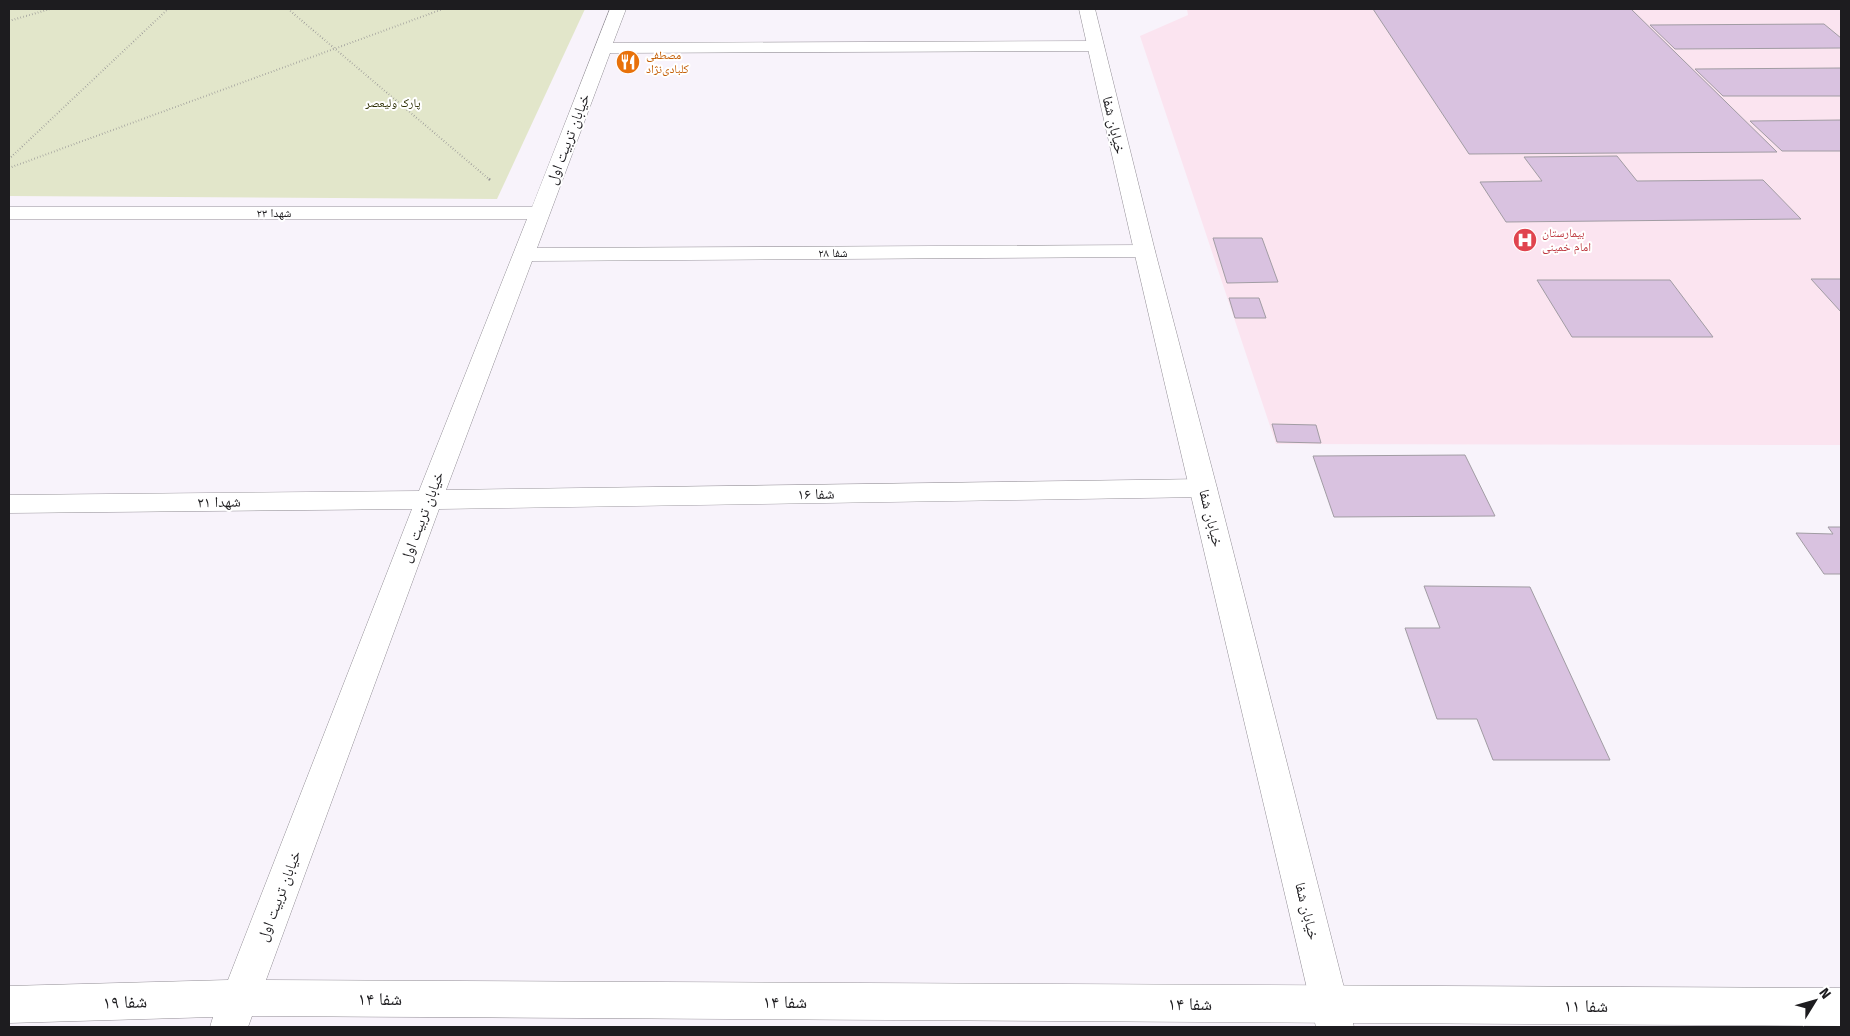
<svg xmlns="http://www.w3.org/2000/svg" width="1850" height="1036" viewBox="0 0 1850 1036" font-family="'Fira Sans','Noto Naskh Arabic',sans-serif">
  <style>
    .medical { fill: #fbe4f0 }
    .green { fill: #e2e6ca }
    .building { fill: #d9c2e0; stroke: #a19ca3 }
    .lines { fill: none; stroke-linecap: round; stroke-linejoin: round }
    .street-casing { stroke: #938f96; stroke-width: 1 }
    .secondary-casing { stroke: #938f96; stroke-width: 1 }
    .path-far1 { stroke: #87848a; stroke-width: 2; stroke-dasharray: 0.5 2.5; stroke-linecap: butt }
    .path { stroke: #87848a; stroke-width: 2.5; stroke-dasharray: 1 3; stroke-linecap: butt }
    .street { fill: #fff; fill-rule: evenodd }
    .secondary { fill: #fff; fill-rule: evenodd }
    .labels { text-anchor: middle; stroke-width: 4; stroke-linejoin: round; paint-order: stroke }
    .far-food-label { font-size: 12px; fill: #c56008; stroke: #fff; text-anchor: start }
    .far-park-label { font-size: 12px; fill: #2d2f03; stroke: #fff }
    .far-street-label { font-size: 12px; fill: #1d1c1f; stroke: #fff }
    .far-health-label { font-size: 12px; fill: #be3a42; stroke: #fff; text-anchor: start }
    .street-label { font-size: 15px; fill: #1d1c1f; stroke: #fff }
    .near-street-label { font-size: 18px; fill: #1d1c1f; stroke: #fff }
  </style>
  <rect width="100%" height="100%" fill="#f8f3fb"/>
  <!-- medical -->
  <polygon class="medical" points="1187,9 1841,9 1841,445 1276,444 1140,36 1188,15"/>
  <!-- green -->
  <polygon class="green" points="9,9 585,9 497,199 9,196"/>
  <!-- building -->
  <g class="building">
    <polygon points="1373,9 1631,9 1777,152 1469,154"/>
    <polygon points="1824,24 1841,38 1841,48 1675,49 1650,25"/>
    <polygon points="1841,68 1841,96 1723,96 1695,69"/>
    <polygon points="1841,120 1841,151 1782,151 1750,121"/>
    <polygon points="1617,156 1637,181 1763,180 1801,219 1506,222 1480,182 1542,181 1524,157"/>
    <polygon points="1213,238 1262,238 1278,282 1227,283"/>
    <polygon points="1811,279 1841,279 1841,312"/>
    <polygon points="1537,280 1670,280 1713,337 1572,337"/>
    <polygon points="1229,298 1259,298 1266,318 1235,318"/>
    <polygon points="1272,424 1316,425 1321,443 1277,442"/>
    <polygon points="1465,455 1495,516 1334,517 1313,456"/>
    <polygon points="1828,527 1841,527 1841,574 1824,574 1796,533 1833,534"/>
    <polygon points="1424,586 1530,587 1610,760 1493,760 1477,719 1437,719 1405,628 1440,628"/>
  </g>
  <g class="lines">
    <!-- street casing -->
    <g class="street-casing">
      <polygon id="street" points="610,9 626,9 613,43 1096,41 1102,42 1104,46 1102,50 1096,51 610,53 537,248 1144,245 1152,246 1155,251 1152,256 1144,257 532,261 446,490 1204,479 1213,482 1217,488 1213,494 1204,497 439,509 266,980 1841,988 1841,1026 252,1016 248,1027 210,1027 213,1017 9,1023 9,986 228,980 412,509 9,513 9,495 419,491 527,219 9,219 9,207 532,207"/>
    </g>
    <!-- secondary casing -->
    <g class="secondary-casing">
      <path id="secondary" d="M1079,9H1095L1155,251L1217,488L1354,1027H1316C1237,688 1155,349 1079,9Z"/>
    </g>
    <!-- path-far1 -->
    <g class="path-far1">
      <polyline points="288,9 490,180"/>
      <polyline points="9,21 50,9"/>
      <polyline points="9,159 168,9"/>
      <polyline points="9,168 443,9"/>
    </g>
    <!-- path -->
    <polyline class="path" points="489,179 491,181"/>
    <!-- street -->
    <use href="#street" class="street"/>
    <!-- secondary -->
    <use href="#secondary" class="secondary"/>
  </g>
  <!-- icons -->
  <defs>
    <g id="restaurant-disc" transform="scale(1.25)"><circle r="9.5" fill="#e8710a" stroke="#fff"/><path d="M-5-6h1v4h1v-4h1v4h1v-4h1v5L-1.5 .5V6h-2V.5L-5-1ZM5-6V6H3V1.5H1.5Q1.5-4 5-6Z" fill="#fff"/></g>
    <g id="hospital-disc" transform="scale(1.25)"><circle r="9.5" fill="#e0444e" stroke="#fff"/><path d="M-5-5h3v3.5h4V-5h3V5h-3V1.5h-4V5h-3Z" fill="#fff"/></g>
  </defs>
  <g fill-rule="evenodd">
    <use href="#restaurant-disc" x="628" y="62"/>
    <use href="#hospital-disc" x="1525" y="240"/>
  </g>
  <g class="labels">
    <!-- far-food labels -->
    <g class="far-food-label">
      <text x="646" y="59">مصطفی<tspan x="646" dy="14">کلبادی‌نژاد</tspan></text>
    </g>
    <!-- far-park labels -->
    <g class="far-park-label">
      <text x="393" y="107">پارک ولیعصر</text>
    </g>
    <!-- far-street labels -->
    <g class="far-street-label">
      <text x="274" y="217">شهدا ۲۳</text>
      <text x="833" y="257">شفا ۲۸</text>
    </g>
    <!-- far-health labels -->
    <g class="far-health-label">
      <text x="1542" y="237">بیمارستان<tspan x="1542" dy="14">امام خمینی</tspan></text>
    </g>
    <!-- street labels -->
    <g class="street-label">
      <text transform="translate(1114 125) rotate(77)" y="5">خیابان شفا</text>
      <text transform="translate(568 139) rotate(-69)" y="5">خیابان تربیت اول</text>
      <text transform="translate(816 494) rotate(-1)" y="5">شفا ۱۶</text>
      <text transform="translate(219 502) rotate(-1)" y="5">شهدا ۲۱</text>
      <text transform="translate(422 517) rotate(-69)" y="5">خیابان تربیت اول</text>
      <text transform="translate(1211 518) rotate(76)" y="5">خیابان شفا</text>
      <text transform="translate(279 896) rotate(-69)" y="5">خیابان تربیت اول</text>
      <text transform="translate(1307 911) rotate(76)" y="5">خیابان شفا</text>
    </g>
    <!-- near-street labels -->
    <g class="near-street-label">
      <text x="380" y="1005">شفا ۱۴</text>
      <text transform="translate(125 1002) rotate(-2)" y="6">شفا ۱۹</text>
      <text x="785" y="1008">شفا ۱۴</text>
      <text x="1190" y="1010">شفا ۱۴</text>
      <text x="1586" y="1012">شفا ۱۱</text>
    </g>
  </g>
  <!-- border -->
  <rect width="1850" height="1036" fill="none" stroke="#1d1c1f" stroke-width="20"/>
  <!-- north arrow -->
  <g transform="translate(1815 1001) rotate(53)" stroke="#ffffff" stroke-width="4" paint-order="stroke">
  <path d="M0-4L9 19L0 12L-9 19Z" fill="#1d1c1f"/>
  <text y="-8" font-size="14" font-weight="bold" text-anchor="middle" fill="#1d1c1f">N</text>
  </g>
</svg>
